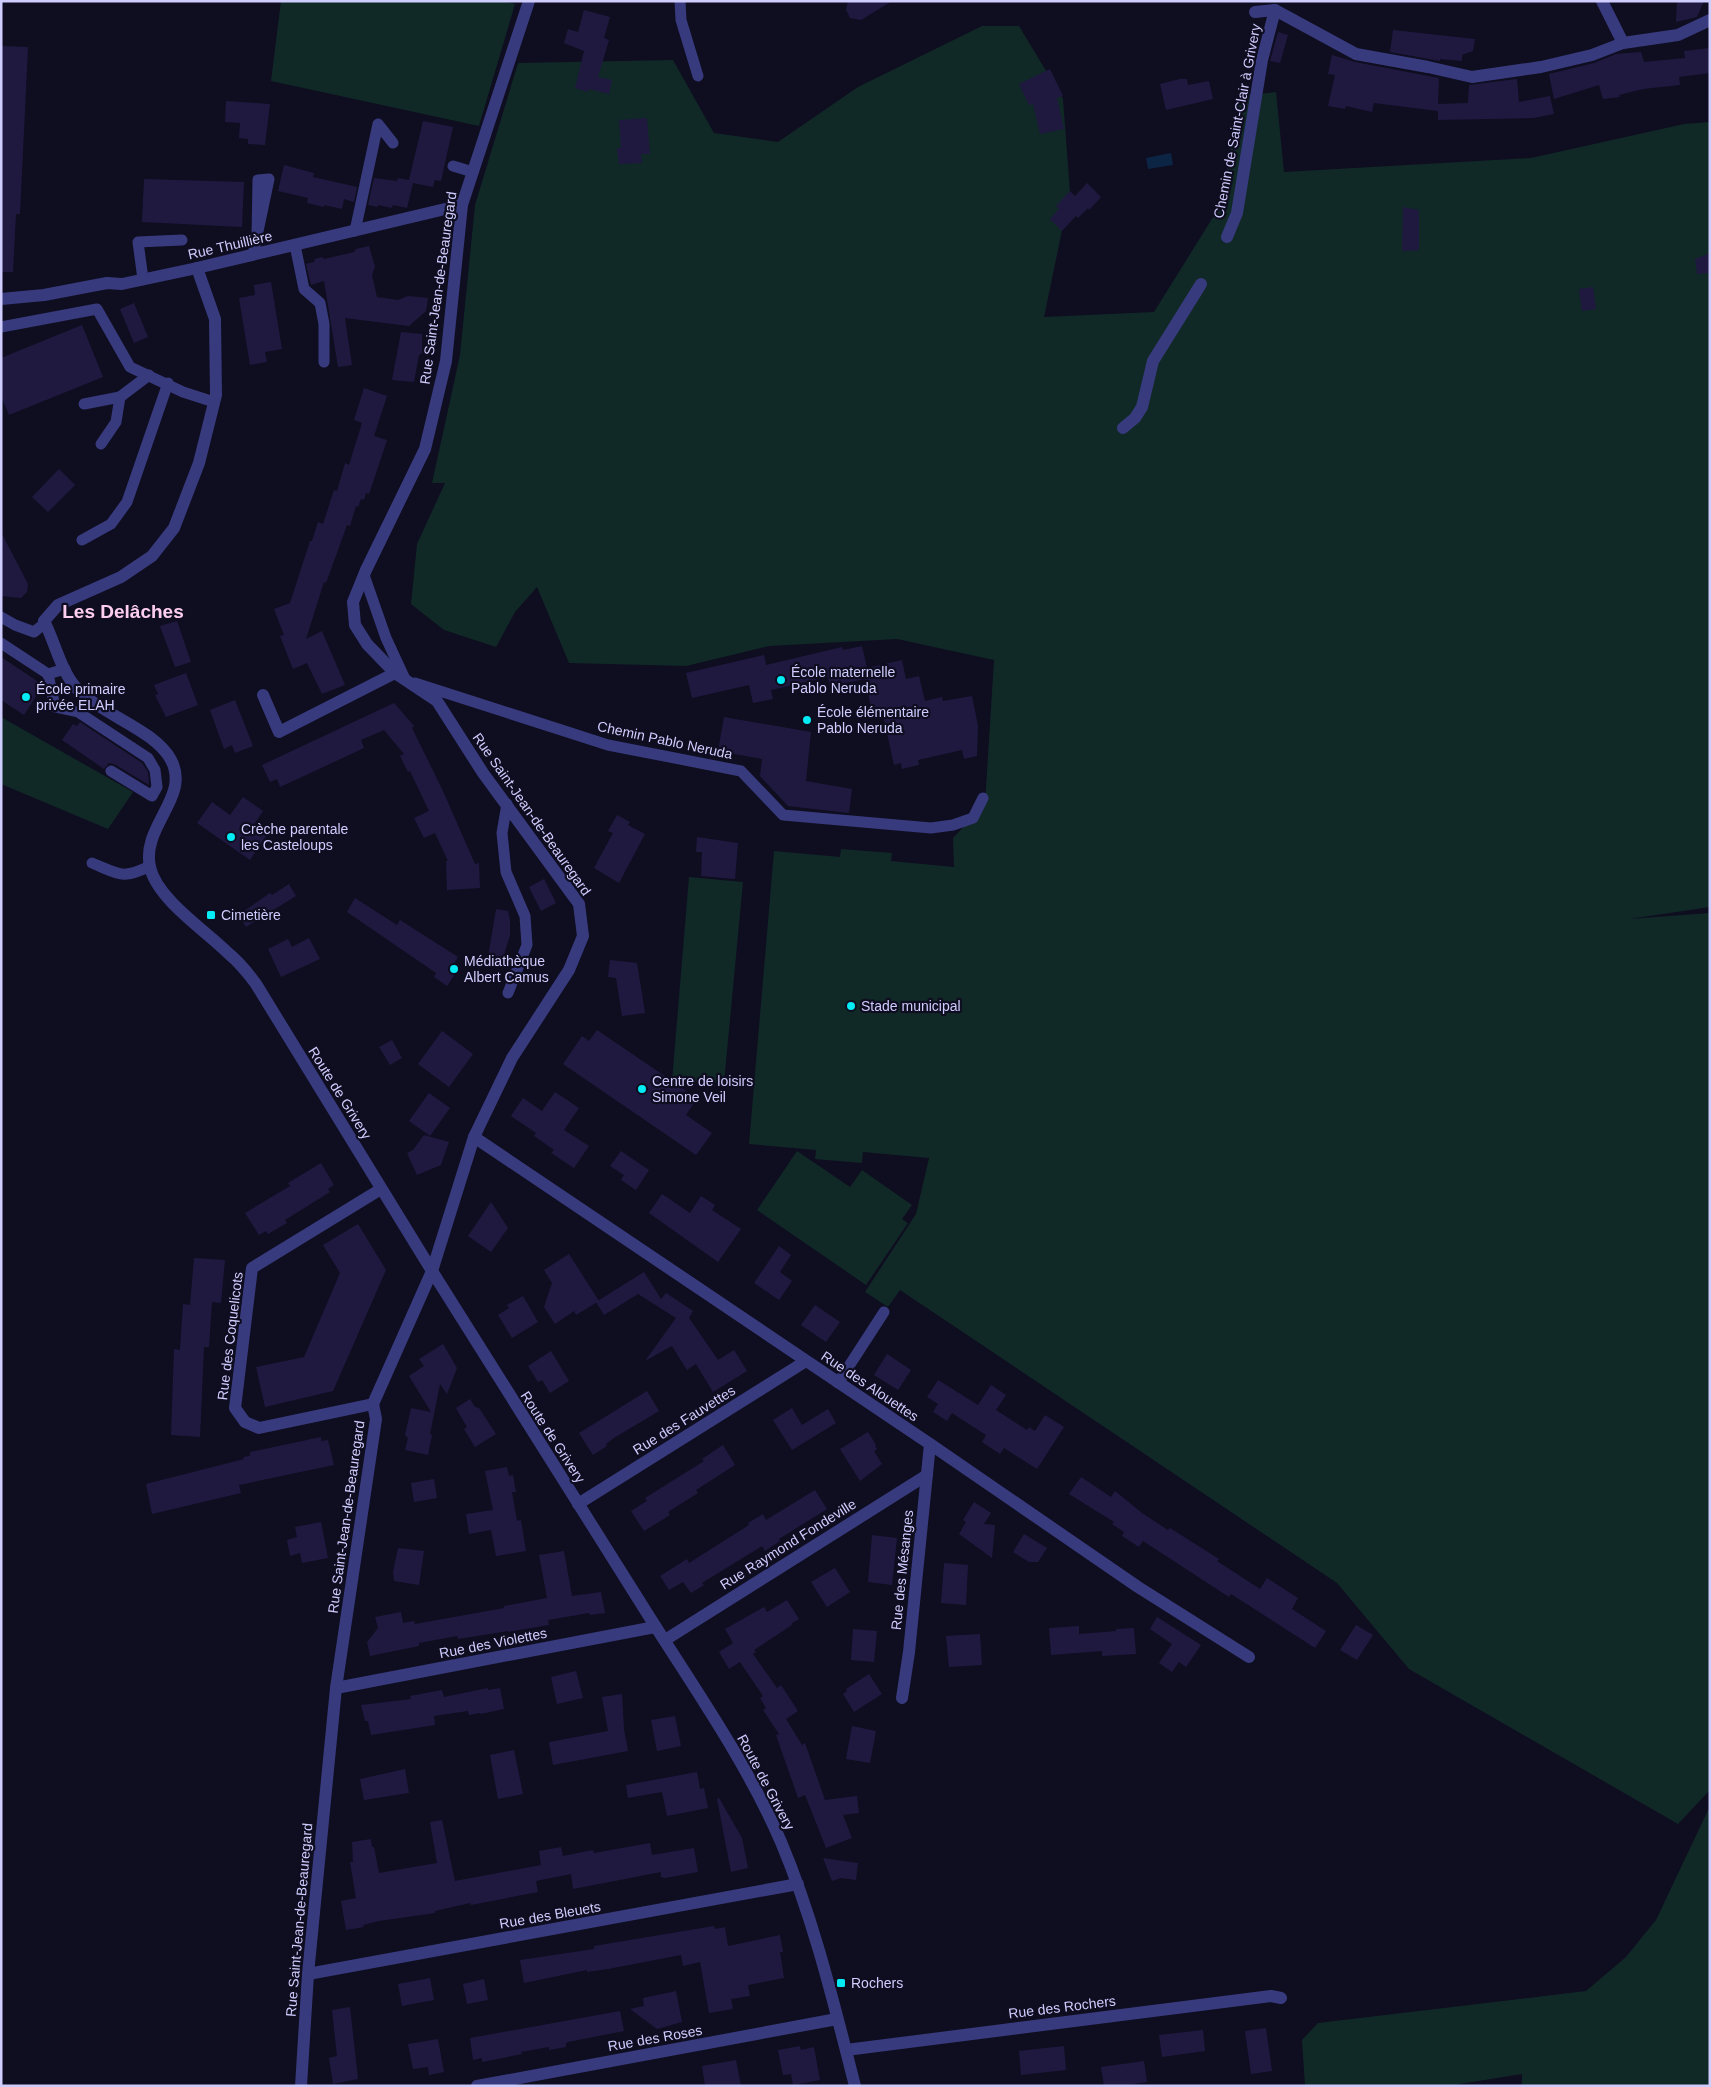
<svg xmlns="http://www.w3.org/2000/svg" width="1711" height="2087" viewBox="0 0 1711 2087" font-family="Helvetica,sans-serif">
  <style>
    .green { fill: #102927 }
    .water { fill: #0d2544 }
    .building { fill: #1f1940 }
    .lines { fill: none; stroke-linecap: round; stroke-linejoin: round }
    .service { stroke: #383a7e; stroke-width: 11 }
    .minor { stroke: #383a7e; stroke-width: 12 }
    .tertiary { stroke: #383a7e; stroke-width: 12 }
    .poi-dot { fill: #03ebf4; stroke: #0f0d20; stroke-width: 2 }
    .labels { text-anchor: middle; stroke-width: 4.5; stroke-linejoin: round; paint-order: stroke }
    .street-label { font-size: 14px; fill: #cfccfe; stroke: #0f0d20 }
    .poi-label { font-size: 14px; fill: #cfccfe; stroke: #0f0d20; text-anchor: start }
    .district-label { font-size: 19px; font-weight: bold; fill: #fecef0; stroke: #0f0d20 }
  </style>
  <rect width="100%" height="100%" fill="#0f0d20"/>
  <!-- green -->
  <g class="green">
    <polygon points="281,1 504,1 515,4 479,126 271,81"/>
    <polygon points="982,26 1019,26 1063,99 1070,192 1044,317 1154,312 1220,206 1240,96 1276,92 1284,172 1531,158 1684,124 1710,122 1710,907 1629,919 1710,913 1710,1790 1678,1824 1409,1669 1337,1583 900,1290 888,1307 865,1292 916,1214 929,1158 863,1152 862,1163 815,1159 816,1150 749,1144 774,851 840,857 841,849 892,853 891,861 954,867 953,838 985,804 994,660 897,639 769,646 686,666 569,663 537,587 515,612 496,647 444,630 411,604 417,544 445,483 432,483 460,355 475,205 518,63 673,60 714,133 778,142 858,87"/>
    <polygon points="1,717 133,792 108,829 1,784"/>
    <polygon points="689,877 743,882 724,1083 672,1081"/>
    <polygon points="797,1151 850,1187 862,1170 912,1205 902,1219 908,1223 866,1285 757,1210"/>
    <polygon points="1710,1806 1710,2086 1522,2086 1522,2074 1447,2086 1305,2086 1302,2040 1318,2023 1586,1991 1626,1957 1656,1920"/>
  </g>
  <!-- water -->
  <polygon class="water" points="1171,153 1173,165 1148,169 1146,158"/>
  <!-- building -->
  <g class="building">
    <polygon points="848,1 892,1 861,20 850,18 846,10"/>
    <polygon points="1677,1 1704,1 1697,17 1676,22"/>
    <polygon points="584,10 610,17 604,38 609,40 598,77 612,80 609,94 589,89 588,92 575,88 584,51 564,43 568,29 578,32"/>
    <polygon points="1393,30 1475,39 1473,51 1462,55 1462,61 1440,59 1440,61 1390,52"/>
    <polygon points="1278,32 1288,35 1280,63 1270,61"/>
    <polygon points="1,46 28,47 20,214 16,214 13,272 1,272"/>
    <polygon points="1710,48 1710,73 1679,77 1680,85 1643,89 1619,95 1620,97 1603,99 1599,85 1554,99 1549,74 1594,63 1616,54 1641,52 1644,62 1685,58 1684,51"/>
    <polygon points="1332,55 1355,62 1439,78 1438,104 1468,103 1469,85 1517,79 1519,102 1550,96 1554,114 1533,118 1438,120 1438,105 1438,111 1374,103 1372,112 1346,106 1345,109 1328,106 1335,75 1328,74"/>
    <polygon points="1050,69 1063,96 1057,98 1064,129 1040,134 1033,104 1029,105 1019,84"/>
    <polygon points="1180,79 1187,79 1188,85 1209,81 1213,99 1166,110 1160,84"/>
    <polygon points="226,101 270,104 265,145 248,144 248,139 239,138 240,123 225,122"/>
    <polygon points="647,118 650,154 641,154 642,163 619,164 617,148 621,148 619,120"/>
    <polygon points="423,121 453,127 441,181 435,180 433,187 413,183 407,208 393,205 392,208 378,205 378,207 368,205 374,178 397,181 398,178 409,180"/>
    <polygon points="284,165 314,173 313,177 357,187 354,202 344,199 342,209 324,205 324,207 307,203 308,198 278,191"/>
    <polygon points="144,179 244,182 242,227 142,222"/>
    <polygon points="1087,183 1101,197 1089,210 1088,208 1078,218 1076,216 1062,231 1050,219 1059,209 1056,206 1070,191 1075,196"/>
    <polygon points="1403,207 1419,210 1419,250 1402,251"/>
    <polygon points="369,246 375,267 372,275 377,297 398,300 408,296 428,298 426,311 409,326 345,318 352,365 338,367 324,281 311,285 306,264 314,262 315,259 322,257 324,259 354,252 356,249"/>
    <polygon points="1710,253 1710,273 1697,274 1695,259"/>
    <polygon points="271,282 282,349 265,352 267,362 250,365 239,298 255,295 254,285"/>
    <polygon points="1593,287 1596,309 1582,311 1579,289"/>
    <polygon points="134,303 148,337 134,343 120,309"/>
    <polygon points="82,325 103,377 9,415 1,396 1,358"/>
    <polygon points="401,332 422,334 422,353 419,355 414,382 392,380"/>
    <polygon points="364,388 387,396 374,436 387,440 369,494 366,493 364,500 361,499 358,507 356,506 350,526 347,525 326,583 324,582 306,639 322,631 345,685 322,694 307,663 293,669 280,636 284,635 274,609 290,603 310,541 312,541 318,522 323,524 334,490 337,491 345,463 349,465 362,423 354,420"/>
    <polygon points="59,469 75,485 48,512 32,497"/>
    <polygon points="1,532 28,584 27,592 21,598 1,596"/>
    <polygon points="177,621 191,662 175,667 160,626"/>
    <polygon points="862,646 867,668 902,660 906,679 919,676 925,701 942,697 943,701 972,696 978,726 977,756 964,759 962,750 918,760 919,765 902,769 901,763 894,765 883,715 873,717 865,679 830,686 828,677 771,690 773,699 753,703 749,685 692,698 686,673 764,655 766,665 842,647 843,650"/>
    <polygon points="1,657 43,685 24,715 1,700"/>
    <polygon points="186,673 198,705 166,717 155,695 158,694 154,685"/>
    <polygon points="235,700 253,746 235,753 232,745 224,749 210,710"/>
    <polygon points="394,703 414,726 412,728 442,789 475,864 479,863 480,888 447,890 446,861 448,861 435,833 424,838 414,818 429,811 410,771 408,772 400,756 404,754 384,730 361,740 364,748 304,776 280,787 277,779 270,782 262,765"/>
    <polygon points="724,717 811,732 806,781 852,789 849,813 788,806 760,776 762,759 718,751"/>
    <polygon points="80,722 142,763 148,772 149,785 114,764 109,763 104,769 62,740 73,724 77,726"/>
    <polygon points="243,797 263,811 253,826 267,835 250,860 197,823 212,802 230,815"/>
    <polygon points="617,815 630,822 628,825 645,834 619,883 594,868 613,833 608,831"/>
    <polygon points="697,837 738,843 735,879 701,876 702,852 696,852"/>
    <polygon points="544,879 556,903 541,911 529,887"/>
    <polygon points="289,884 296,896 246,927 238,915 270,893 272,895"/>
    <polygon points="355,898 397,925 400,920 458,957 453,965 459,968 447,986 434,977 436,973 347,912"/>
    <polygon points="496,909 508,911 510,920 510,935 501,965 487,963"/>
    <polygon points="309,938 320,959 281,977 268,949 288,939 292,947"/>
    <polygon points="610,960 637,963 645,1013 622,1016 616,978 608,977"/>
    <polygon points="597,1030 697,1098 686,1115 712,1133 696,1155 563,1064 582,1036 589,1041"/>
    <polygon points="442,1031 473,1054 449,1087 418,1064"/>
    <polygon points="392,1040 402,1058 390,1065 379,1047"/>
    <polygon points="555,1092 579,1108 564,1130 589,1146 574,1168 551,1153 554,1150 534,1136 536,1133 511,1116 523,1098 542,1111"/>
    <polygon points="429,1093 450,1108 430,1136 409,1121"/>
    <polygon points="424,1135 449,1142 441,1165 417,1175 407,1153 413,1150"/>
    <polygon points="621,1151 649,1170 636,1190 621,1180 624,1175 610,1166"/>
    <polygon points="321,1163 334,1185 328,1189 330,1192 285,1220 287,1223 268,1234 266,1231 259,1235 245,1213 290,1186 288,1183"/>
    <polygon points="662,1194 690,1213 701,1196 715,1205 712,1210 741,1229 718,1262 649,1213"/>
    <polygon points="491,1202 508,1228 491,1252 468,1236"/>
    <polygon points="358,1224 386,1270 333,1391 265,1407 256,1367 304,1357 340,1273 323,1245"/>
    <polygon points="779,1246 791,1255 780,1272 792,1281 779,1300 754,1283"/>
    <polygon points="569,1254 599,1301 576,1315 574,1311 555,1324 544,1307 552,1283 544,1270"/>
    <polygon points="194,1258 225,1260 221,1303 212,1302 209,1347 204,1347 200,1437 171,1435 174,1349 180,1350 183,1304 190,1305"/>
    <polygon points="644,1272 661,1299 666,1293 693,1311 689,1318 718,1360 734,1350 747,1371 713,1392 696,1364 687,1370 672,1346 645,1361 676,1318 638,1294 604,1315 596,1302"/>
    <polygon points="523,1296 538,1322 512,1338 498,1315 509,1308 507,1305"/>
    <polygon points="815,1305 840,1322 826,1342 801,1325"/>
    <polygon points="443,1344 457,1368 447,1394 440,1384 430,1434 432,1435 428,1455 405,1450 408,1438 405,1435 411,1408 431,1412 409,1376 424,1366 419,1359"/>
    <polygon points="551,1351 569,1381 550,1393 542,1380 538,1382 528,1366"/>
    <polygon points="887,1354 911,1370 898,1390 874,1375"/>
    <polygon points="938,1380 978,1405 991,1385 1006,1395 996,1410 1027,1430 1029,1427 1035,1431 1045,1415 1064,1427 1037,1469 1004,1448 1000,1454 982,1442 986,1435 952,1413 947,1421 933,1412 938,1404 927,1397"/>
    <polygon points="647,1391 659,1411 614,1438 606,1444 607,1446 593,1455 579,1433"/>
    <polygon points="470,1399 475,1407 479,1408 496,1434 475,1447 464,1429 467,1427 456,1408"/>
    <polygon points="792,1408 802,1425 828,1409 836,1423 792,1450 773,1420"/>
    <polygon points="868,1432 876,1445 875,1446 877,1449 874,1451 882,1464 860,1481 840,1449"/>
    <polygon points="321,1437 321,1441 328,1440 334,1465 239,1485 241,1493 152,1514 146,1484 244,1459 243,1457 250,1456 250,1452"/>
    <polygon points="723,1445 735,1465 696,1490 698,1493 668,1512 670,1515 644,1531 631,1511 647,1501 645,1498 704,1461 702,1459"/>
    <polygon points="507,1467 509,1476 513,1475 516,1492 512,1492 517,1521 521,1520 526,1551 496,1556 491,1530 469,1534 466,1514 493,1510 485,1471"/>
    <polygon points="1081,1477 1111,1497 1115,1491 1142,1513 1168,1530 1170,1528 1219,1559 1217,1561 1260,1589 1267,1578 1298,1598 1292,1609 1326,1631 1315,1648 1231,1594 1229,1597 1143,1541 1139,1547 1122,1536 1124,1532 1112,1524 1114,1522 1069,1494"/>
    <polygon points="434,1479 437,1498 414,1502 411,1483"/>
    <polygon points="815,1490 827,1509 779,1539 780,1541 765,1551 762,1546 702,1583 704,1585 691,1593 683,1582 669,1590 660,1576 687,1559 689,1563 749,1525 748,1523 763,1514 766,1520"/>
    <polygon points="974,1502 991,1513 984,1524 995,1525 992,1558 959,1534 966,1522 963,1520"/>
    <polygon points="321,1522 328,1558 302,1563 300,1553 290,1556 287,1540 297,1537 295,1527"/>
    <polygon points="1024,1534 1047,1548 1038,1562 1029,1562 1013,1552"/>
    <polygon points="872,1535 897,1538 892,1585 868,1582"/>
    <polygon points="398,1548 424,1551 419,1585 394,1581 393,1572"/>
    <polygon points="564,1551 572,1596 601,1592 605,1613 590,1615 589,1613 548,1620 549,1625 508,1632 508,1631 458,1639 457,1636 419,1643 419,1646 370,1656 367,1642 378,1628 375,1617 401,1612 403,1623 414,1621 415,1624 504,1608 504,1606 547,1598 539,1555"/>
    <polygon points="944,1563 968,1565 966,1605 941,1603"/>
    <polygon points="835,1568 850,1592 827,1607 811,1582"/>
    <polygon points="787,1600 799,1619 791,1624 792,1625 754,1650 756,1652 753,1654 777,1688 781,1685 798,1711 786,1719 802,1745 805,1743 825,1800 857,1796 859,1813 843,1815 852,1838 826,1848 805,1795 798,1798 776,1735 779,1734 763,1710 766,1708 760,1698 763,1696 740,1662 729,1669 719,1652 733,1643 725,1629 764,1607 767,1612"/>
    <polygon points="1157,1617 1201,1645 1186,1667 1179,1662 1172,1672 1159,1663 1172,1644 1150,1629"/>
    <polygon points="1356,1625 1373,1635 1357,1660 1340,1650"/>
    <polygon points="1079,1626 1079,1634 1116,1631 1116,1629 1134,1628 1136,1654 1102,1656 1102,1651 1051,1655 1049,1628"/>
    <polygon points="853,1629 877,1631 874,1662 851,1660"/>
    <polygon points="980,1634 982,1665 949,1667 946,1636"/>
    <polygon points="576,1671 583,1698 557,1704 551,1677"/>
    <polygon points="869,1674 882,1694 854,1712 843,1694 847,1691 846,1689"/>
    <polygon points="488,1688 488,1690 500,1688 504,1709 481,1714 480,1713 469,1715 468,1711 434,1716 435,1725 371,1735 368,1721 365,1721 361,1705 411,1699 410,1696 442,1690 444,1697"/>
    <polygon points="622,1694 624,1729 628,1751 553,1765 549,1742 608,1731 602,1697"/>
    <polygon points="675,1716 681,1746 657,1751 651,1720"/>
    <polygon points="852,1726 876,1731 870,1763 846,1759"/>
    <polygon points="514,1750 523,1794 498,1799 490,1755"/>
    <polygon points="405,1769 409,1793 364,1800 360,1779"/>
    <polygon points="697,1772 700,1789 704,1788 708,1808 667,1816 662,1792 628,1798 626,1785"/>
    <polygon points="719,1798 742,1838 748,1868 731,1872 717,1799"/>
    <polygon points="442,1820 455,1881 541,1865 539,1851 561,1847 563,1856 593,1850 594,1853 650,1843 652,1855 694,1848 698,1872 665,1878 661,1877 661,1872 573,1889 571,1874 536,1881 538,1892 471,1905 470,1903 435,1911 435,1913 379,1921 363,1925 364,1927 346,1930 341,1901 356,1898 350,1862 353,1862 352,1842 371,1839 372,1847 374,1847 379,1873 437,1863 430,1822"/>
    <polygon points="823,1858 858,1863 856,1880 841,1878 832,1881"/>
    <polygon points="714,1926 715,1929 725,1927 728,1946 780,1935 783,1952 780,1952 784,1978 748,1985 750,1996 731,1999 733,2009 709,2013 700,1962 683,1966 681,1955 608,1969 587,1972 587,1970 524,1983 520,1960 594,1949 594,1946"/>
    <polygon points="430,1978 434,2000 402,2006 398,1984"/>
    <polygon points="484,1979 488,2000 467,2004 463,1984"/>
    <polygon points="676,1991 682,2022 657,2029 630,2009 644,2006 643,1998"/>
    <polygon points="350,2007 358,2079 333,2084 329,2058 337,2056 332,2010"/>
    <polygon points="620,2011 624,2031 568,2042 566,2043 566,2047 549,2050 549,2047 521,2052 522,2054 482,2062 482,2058 473,2060 470,2038"/>
    <polygon points="1266,2028 1272,2071 1251,2074 1245,2031"/>
    <polygon points="1203,2030 1205,2051 1162,2057 1159,2035"/>
    <polygon points="438,2039 444,2072 429,2075 428,2067 413,2069 408,2044"/>
    <polygon points="800,2046 801,2050 814,2047 820,2080 793,2085 791,2074 783,2075 778,2050"/>
    <polygon points="1064,2046 1066,2070 1021,2075 1019,2051"/>
    <polygon points="736,2060 741,2086 705,2086 702,2066"/>
    <polygon points="1144,2061 1147,2082 1121,2086 1104,2086 1101,2067"/>
  </g>
  <g class="lines">
    <!-- service -->
    <g class="service">
      <polyline points="680,1 681,20 698,76"/>
      <polyline points="453,166 473,172"/>
      <polyline points="355,231 378,124 393,143"/>
      <polyline points="295,245 304,289 320,303 324,324 324,362"/>
      <polyline points="253,255 269,179 258,180 257,235"/>
      <polyline points="143,279 138,242 182,240"/>
      <polyline points="1,327 97,309 130,367 183,392 214,402"/>
      <polyline points="84,404 120,397"/>
      <polyline points="101,444 116,422 120,397 149,375"/>
      <polyline points="82,540 111,524 127,502 168,383"/>
      <polyline points="364,575 386,638 405,679"/>
      <polyline points="1,617 15,625 34,632 45,623"/>
      <polyline points="1,643 48,674 65,669"/>
      <polyline points="48,674 55,707 78,712 148,758 155,770 157,787 152,796 111,771"/>
      <polyline points="415,683 608,745 741,771 783,815 931,828 953,825 973,818 983,798"/>
      <polyline points="507,804 502,833 506,872 525,916 527,945 508,993"/>
      <path d="M92,863C119,874 122,880 150,866"/>
      <polyline points="838,1383 884,1312"/>
    </g>
    <!-- minor -->
    <g class="minor">
      <polyline points="1602,1 1623,43"/>
      <polyline points="1255,12 1275,10 1356,54 1428,67 1472,77 1541,67 1592,55 1623,43 1678,35 1710,20"/>
      <polyline points="1227,237 1237,213 1262,60 1275,10"/>
      <path d="M197,268L215,319L216,395L199,463L174,528L152,556L121,577L58,605L44,621C56,644 61,674 80,692C104,715 156,731 171,760C191,797 141,826 150,867C157,899 205,930 228,953C239,962 248,973 256,984L432,1271"/>
      <polyline points="1,299 44,295 107,283 122,284 197,268 462,205"/>
      <polyline points="1123,428 1135,418 1142,407 1153,361 1201,284"/>
      <polyline points="263,695 279,732 395,673"/>
      <polyline points="474,1137 930,1444 1138,1587 1249,1657"/>
      <polyline points="373,1404 259,1428 245,1422 235,1408 252,1268 381,1189"/>
      <polyline points="578,1504 806,1361"/>
      <polyline points="665,1640 927,1475"/>
      <polyline points="336,1688 655,1627"/>
      <polyline points="902,1698 909,1652 930,1444"/>
      <polyline points="308,1974 798,1884"/>
      <polyline points="846,2050 1271,1996 1281,1998"/>
      <polyline points="301,2086 308,1974 336,1688 376,1419 373,1404 432,1271 474,1137 512,1058 569,970 583,936 579,904 483,773 437,701 395,673 367,644 355,625 353,602 366,570 425,449 446,361 462,205 529,1"/>
      <polyline points="477,2086 837,2019"/>
    </g>
    <!-- tertiary -->
    <path class="tertiary" d="M432,1271C503,1385 575,1499 647,1613C694,1688 746,1761 781,1842C814,1920 834,2004 855,2086"/>
  </g>
  <!-- markers -->
  <g class="poi-dot">
    <circle cx="781" cy="680" r="5"/>
    <circle cx="26" cy="697" r="5"/>
    <circle cx="807" cy="720" r="5"/>
    <circle cx="231" cy="837" r="5"/>
    <rect x="206" y="910" width="10" height="10" rx="2.5"/>
    <circle cx="454" cy="969" r="5"/>
    <circle cx="851" cy="1006" r="5"/>
    <circle cx="642" cy="1089" r="5"/>
    <rect x="836" y="1978" width="10" height="10" rx="2.5"/>
  </g>
  <g class="labels">
    <!-- street labels -->
    <g class="street-label">
      <text transform="translate(1237 121) rotate(-79)" y="5">Chemin de Saint-Clair à Grivery</text>
      <text transform="translate(230 245) rotate(-13)" y="5">Rue Thuillière</text>
      <text transform="translate(438 288) rotate(-82)" y="5">Rue Saint-Jean-de-Beauregard</text>
      <text transform="translate(665 740) rotate(12)" y="5">Chemin Pablo Neruda</text>
      <text transform="translate(532 814) rotate(55)" y="5">Rue Saint-Jean-de-Beauregard</text>
      <text transform="translate(340 1093) rotate(58)" y="5">Route de Grivery</text>
      <text transform="translate(230 1336) rotate(-83)" y="5">Rue des Coquelicots</text>
      <text transform="translate(870 1386) rotate(34)" y="5">Rue des Alouettes</text>
      <text transform="translate(684 1420) rotate(-32)" y="5">Rue des Fauvettes</text>
      <text transform="translate(553 1437) rotate(57)" y="5">Route de Grivery</text>
      <text transform="translate(346 1517) rotate(-82)" y="5">Rue Saint-Jean-de-Beauregard</text>
      <text transform="translate(788 1544) rotate(-32)" y="5">Rue Raymond Fondeville</text>
      <text transform="translate(902 1570) rotate(-84)" y="5">Rue des Mésanges</text>
      <text transform="translate(493 1643) rotate(-11)" y="5">Rue des Violettes</text>
      <text transform="translate(766 1782) rotate(62)" y="5">Route de Grivery</text>
      <text transform="translate(550 1915) rotate(-10)" y="5">Rue des Bleuets</text>
      <text transform="translate(299 1920) rotate(-85)" y="5">Rue Saint-Jean-de-Beauregard</text>
      <text transform="translate(1062 2007) rotate(-7)" y="5">Rue des Rochers</text>
      <text transform="translate(655 2038) rotate(-10)" y="5">Rue des Roses</text>
    </g>
    <!-- poi labels -->
    <g class="poi-label">
      <text x="791" y="677">École maternelle<tspan x="791" dy="16">Pablo Neruda</tspan></text>
      <text x="36" y="694">École primaire<tspan x="36" dy="16">privée ELAH</tspan></text>
      <text x="817" y="717">École élémentaire<tspan x="817" dy="16">Pablo Neruda</tspan></text>
      <text x="241" y="834">Crèche parentale<tspan x="241" dy="16">les Casteloups</tspan></text>
      <text x="221" y="920">Cimetière</text>
      <text x="464" y="966">Médiathèque<tspan x="464" dy="16">Albert Camus</tspan></text>
      <text x="861" y="1011">Stade municipal</text>
      <text x="652" y="1086">Centre de loisirs<tspan x="652" dy="16">Simone Veil</tspan></text>
      <text x="851" y="1988">Rochers</text>
    </g>
    <!-- district labels -->
    <g class="district-label">
      <text x="123" y="618">Les Delâches</text>
    </g>
  </g>
  <!-- border -->
  <rect width="1711" height="2087" fill="none" stroke="#cfccfe" stroke-width="5"/>
</svg>
